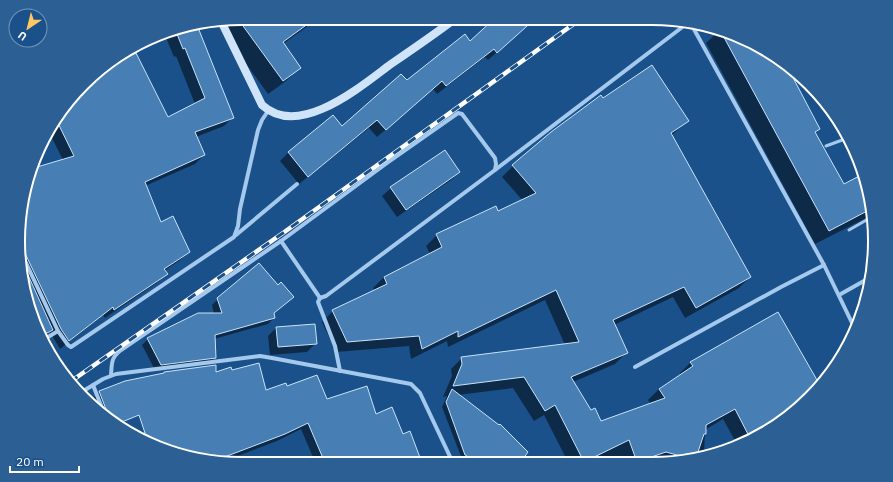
<svg xmlns="http://www.w3.org/2000/svg" width="893" height="482" viewBox="0 0 893 482" font-family="'IBM Plex Sans',sans-serif">
  <style>
    .shadow { fill: #0007 }
    .building { fill: #477eb4; stroke: #c9e2f9 }
    .lines { fill: none; stroke-linecap: round; stroke-linejoin: round }
    .lane { stroke: #a4c9ed; stroke-width: 3 }
    .street { stroke: #a4c9ed; stroke-width: 4 }
    .secondary { stroke: #d0e4f9; stroke-width: 8 }
    .rail-casing { stroke: #fff; stroke-width: 4.5 }
    .rail { stroke: #1a518a; stroke-width: 3; stroke-dasharray: 9; stroke-linecap: butt }
    .rim { fill: none; stroke: #fff; stroke-width: 2 }
  </style>
  <rect width="100%" height="100%" fill="#1a518a"/>
  <!-- shadow -->
  <g class="shadow">
    <polygon points="241,18 319,18 283,44 300,67 286,81 268,94 216,22"/>
    <polygon points="496,18 536,18 488,60 485,57 437,94 433,89 377,137 369,128 299,184 280,161 288,153 333,117 342,127 407,81 469,42"/>
    <polygon points="196,25 233,117 224,126 196,137 204,155 195,164 145,186 160,223 189,251 180,260 164,271 166,274 158,282 105,318 103,315 60,349 50,332 43,339 35,327 18,256 26,184 32,169 63,160 49,132 55,117 105,64 133,49 168,118 195,104 176,56 174,57 164,33 169,30"/>
    <polygon points="720,30 763,48 786,68 819,129 815,133 843,186 863,175 867,183 870,216 815,244 706,43"/>
    <polygon points="603,99 687,121 671,136 750,277 739,288 685,318 673,297 614,325 626,353 615,364 573,382 590,411 601,422 651,404 648,400 659,389 681,375 680,373 691,362 812,395 776,426 738,446 723,419 705,430 704,456 681,462 599,462 598,460 593,462 568,462 544,415 534,421 513,388 458,395 519,463 465,463 460,454 442,407 447,396 443,397 452,376 451,369 462,358 565,345 545,300 448,347 447,341 411,359 409,346 336,352 322,322 333,311 375,291 373,288 384,277 430,254 426,246 437,235 497,213 523,201 502,177 513,166"/>
    <polygon points="459,172 451,180 397,217 382,196 391,188"/>
    <polygon points="293,297 273,314 274,318 268,324 214,339 215,358 208,364 155,370 142,345 148,339 214,314 212,305 218,299"/>
    <polygon points="276,328 315,344 307,352 270,355 268,336"/>
    <polygon points="231,371 265,391 286,387 375,415 403,435 421,463 310,463 315,462 301,429 277,441 230,459 227,464 183,456 159,446 163,374 164,372 215,373"/>
    <polygon points="100,392 127,419 120,426 93,404 91,400"/>
  </g>
  <!-- building -->
  <g class="building">
    <polygon points="241,18 316,18 283,42 301,68 283,81 238,19"/>
    <polygon points="495,18 536,18 497,53 494,49 446,86 442,81 386,130 377,120 308,177 288,152 333,115 342,126 401,74 407,80 465,34 470,41"/>
    <polygon points="197,25 234,118 195,132 205,155 145,182 161,222 173,216 190,252 164,269 168,274 114,310 113,307 69,341 61,329 22,247 20,245 26,184 33,167 37,167 74,156 55,117 98,72 136,53 168,117 205,98 185,48 183,49 175,29"/>
    <polygon points="720,30 763,48 789,70 820,129 815,132 844,184 863,174 867,183 869,210 829,231"/>
    <polygon points="652,65 689,121 671,133 751,277 696,308 684,287 613,320 628,353 571,377 591,410 595,408 601,421 665,398 659,389 693,366 690,362 778,312 821,387 820,388 776,426 751,440 735,409 706,425 706,434 704,434 696,458 691,459 666,452 637,462 629,440 584,462 555,405 545,411 524,377 453,386 462,364 461,357 579,342 556,290 458,337 458,331 422,349 419,336 347,342 332,310 387,284 384,277 442,247 436,234 496,206 498,211 536,193 512,165 551,132 601,95 603,98"/>
    <polygon points="445,150 460,172 406,210 390,187"/>
    <polygon points="19,255 53,330 47,333 40,335 35,327"/>
    <polygon points="259,263 278,285 281,282 294,297 274,313 275,318 215,335 216,358 161,365 147,338 198,313 222,313 217,298"/>
    <polygon points="315,324 317,344 278,347 276,327"/>
    <polygon points="259,363 266,390 286,383 287,386 317,375 327,399 367,386 376,414 392,407 403,434 410,431 422,463 325,463 308,423 285,434 214,461 183,456 148,442 139,415 117,424 108,416 107,412 99,391 125,381 164,373 164,372 216,365 216,372 231,367 232,370"/>
    <polygon points="452,389 499,425 500,424 528,452 520,463 469,463 469,460 466,455 465,455 446,402"/>
  </g>
  <g class="lines">
    <!-- lane -->
    <g class="lane">
      <polyline points="826,146 845,139"/>
      <polyline points="849,230 870,218"/>
    </g>
    <!-- street -->
    <g class="street">
      <polyline points="690,22 824,265 854,327"/>
      <polyline points="236,235 297,184"/>
      <polyline points="281,241 320,298 326,296 495,170 689,22"/>
      <polyline points="19,248 58,331 43,340"/>
      <polyline points="839,295 871,277"/>
      <polyline points="320,298 318,302 335,346 340,371"/>
      <polyline points="58,331 68,345 71,347 234,237 238,226 240,209 258,130 262,120 268,111"/>
      <polyline points="635,367 781,287 824,265"/>
      <path d="M111,375C112,362 111,358 121,350L281,241L387,163L458,113L462,114L495,158L496,164L495,170"/>
      <polyline points="93,385 104,413"/>
      <polyline points="80,393 103,379 116,374 260,356 272,358 411,384 420,393 453,463"/>
    </g>
    <!-- secondary -->
    <path class="secondary" d="M221,21L262,105C299,139 360,87 391,64C413,49 435,34 456,18"/>
    <!-- rail casing -->
    <g class="rail-casing">
      <polyline id="rail" points="70,382 283,233 582,18"/>
    </g>
    <!-- rail -->
    <use href="#rail" class="rail"/>
  </g>
  <!-- crop -->
  <path d="M0 0H893V482H0ZM241 25H652A216 216 0 0 1 868 241V241A216 216 0 0 1 652 457H241A216 216 0 0 1 25 241V241A216 216 0 0 1 241 25Z" fill="#2c5f93" fill-rule="evenodd"/>
  <path class="rim" d="M241 25H652A216 216 0 0 1 868 241V241A216 216 0 0 1 652 457H241A216 216 0 0 1 25 241V241A216 216 0 0 1 241 25Z"/>
  <!-- north arrow -->
  <g transform="translate(28 28) rotate(215)"><circle r="19" fill="#1a518a" stroke="#7697b9"/>
  <path d="M0-3L7 15L0 10L-7 15Z" fill="#ffc860"/>
  <text y="-6" font-size="11" font-weight="bold" text-anchor="middle" fill="#ffffff">U</text>
  </g>
  <!-- scale -->
  <path d="M10 466v6h69v-6" fill="none" stroke="#ffffff" stroke-width="2"/>
  <text x="16" y="466" font-size="12" fill="#ffffff" stroke="#1a518a" stroke-width="3" paint-order="stroke">20 m</text>
</svg>
